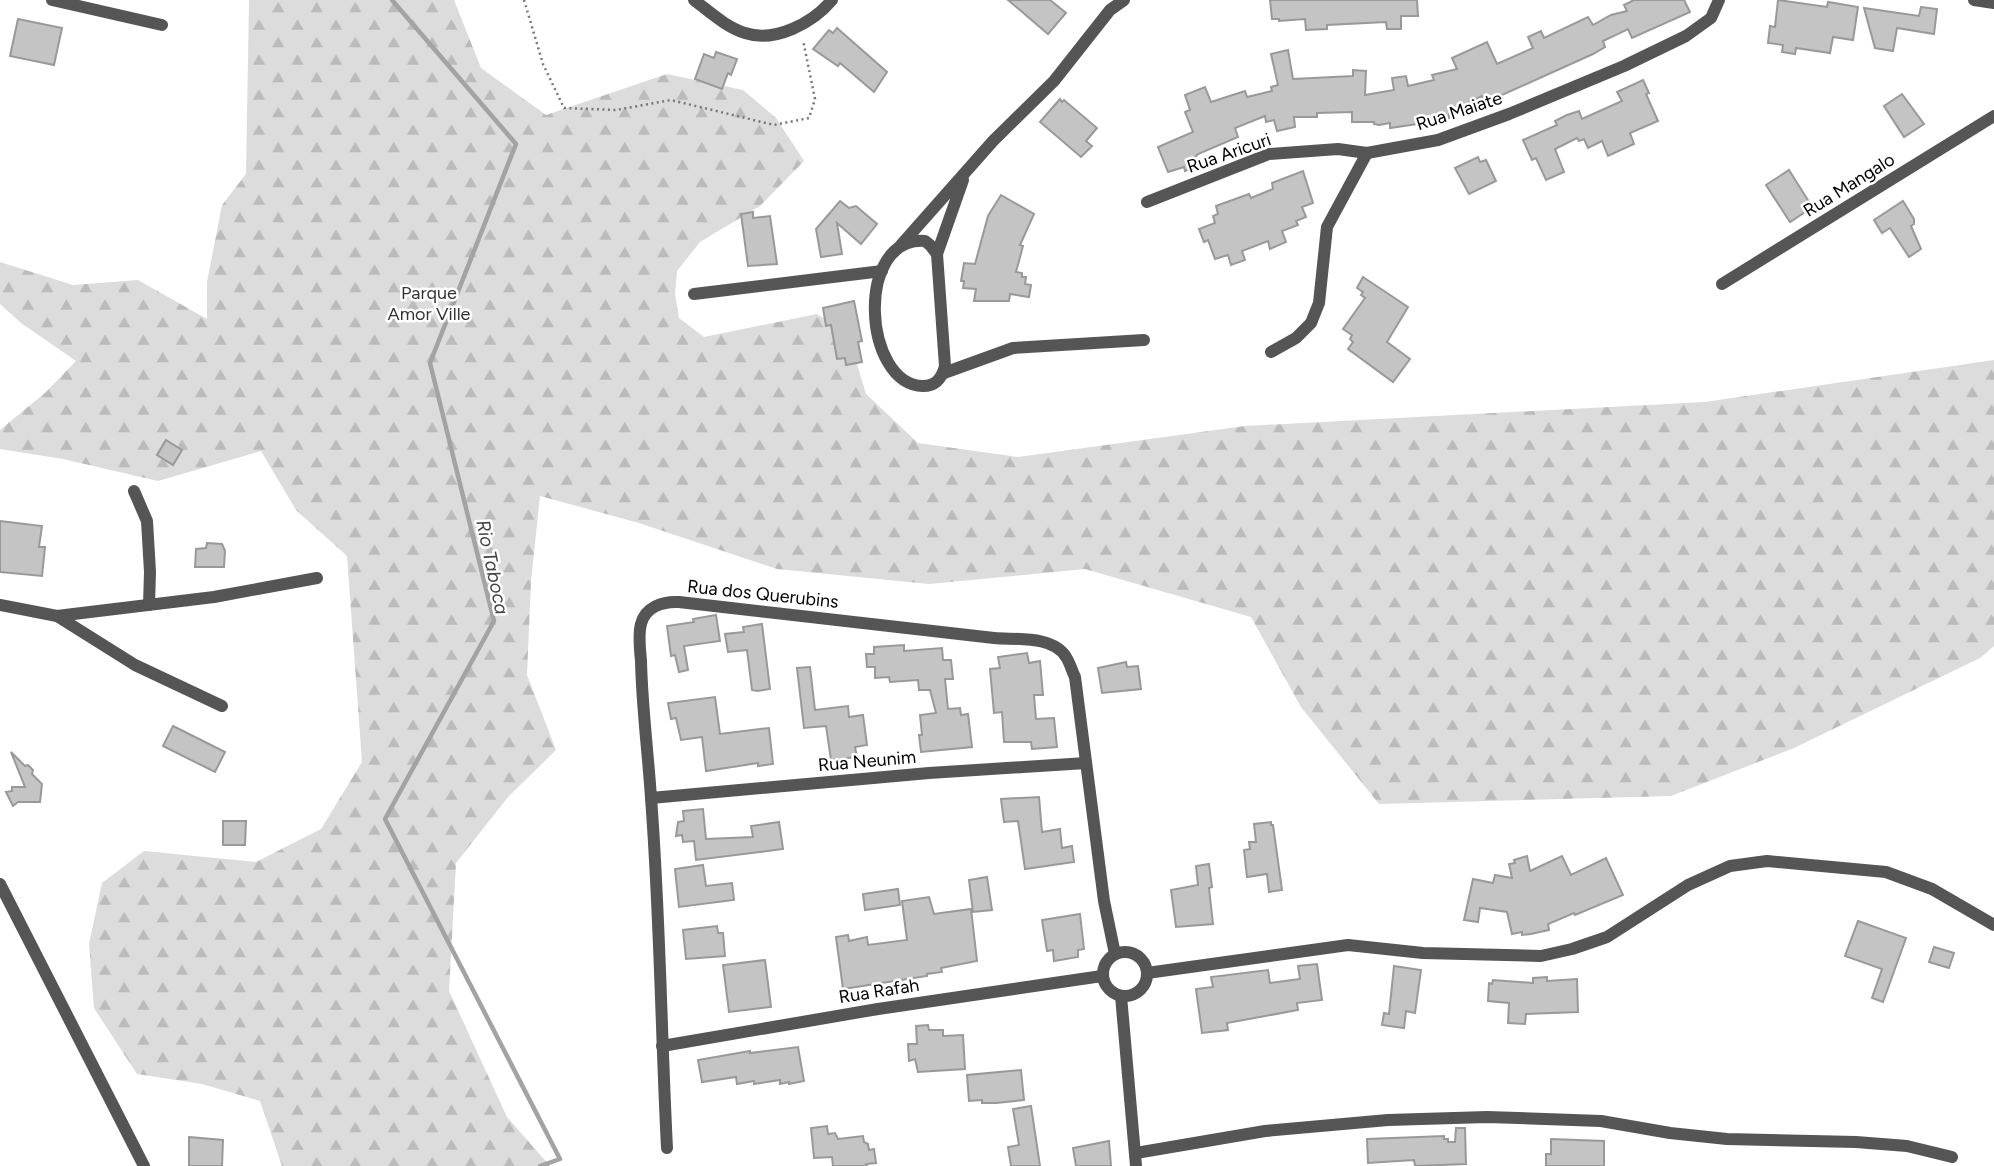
<svg xmlns="http://www.w3.org/2000/svg" width="1994" height="1166" viewBox="0 0 1994 1166" font-family="Figtree,sans-serif">
  <style>
    .forest { fill: url(#forest-firs) }
    .lines { fill: none; stroke-linecap: round; stroke-linejoin: round }
    .stream { stroke: #a3a3a3; stroke-width: 4.5 }
    .building { fill: #c4c4c4; stroke: #999; stroke-width: 2 }
    .path { stroke: #777; stroke-width: 2.5; stroke-dasharray: 2 3.5; stroke-linecap: butt }
    .minor { stroke: #555; stroke-width: 12 }
    .labels { text-anchor: middle; stroke-width: 5; stroke-linejoin: round; paint-order: stroke }
    .street-label { font-size: 18px; fill: #000; stroke: #fff }
    .park-label { font-size: 18px; fill: #333; stroke: #fff }
    .water-label { font-size: 19px; font-style: italic; fill: #444; stroke: #fff }
  </style>
  <defs>
    <pattern id="forest-firs" width="22" height="20" patternUnits="userSpaceOnUse" patternTransform="scale(1.75)"><rect width="22" height="20" fill="#dcdcdc"/><path d="M5 1l3.5 6h-7zM16 11l3.5 6h-7z" fill="#bbb"/></pattern>
  </defs>
  <rect width="100%" height="100%" fill="#fff"/>
  <!-- forest -->
  <polygon class="forest" points="249,0 454,0 481,68 546,115 667,74 743,90 776,118 804,161 760,206 700,242 677,271 675,294 679,318 704,337 817,314 848,334 866,394 918,443 1018,457 1245,426 1705,402 1994,360 1994,646 1980,658 1794,748 1671,796 1379,804 1301,707 1251,617 1085,569 929,584 777,569 639,523 540,496 531,581 527,675 556,750 508,797 456,863 449,991 507,1117 550,1166 282,1166 260,1101 202,1084 137,1074 94,1008 89,944 102,883 144,851 256,862 321,829 362,762 347,556 296,510 261,451 158,481 63,459 0,449 0,430 46,392 76,361 21,323 0,304 0,262 73,285 138,280 207,319 207,282 222,205 246,174"/>
  <g class="lines">
    <!-- stream -->
    <polyline class="stream" points="392,0 516,144 430,363 494,621 385,819 560,1159 540,1166"/>
  </g>
  <!-- building -->
  <g class="building">
    <polygon points="1008,0 1050,0 1066,13 1048,34"/>
    <polygon points="1270,0 1417,0 1418,16 1401,16 1401,29 1387,29 1386,22 1327,25 1327,29 1306,30 1305,19 1279,21 1279,19 1272,19"/>
    <polygon points="1634,0 1684,0 1690,12 1632,38 1628,29 1603,41 1605,47 1593,54 1491,100 1489,96 1483,99 1482,96 1462,106 1463,111 1449,114 1449,118 1444,120 1390,128 1390,123 1379,125 1374,124 1374,122 1352,122 1352,112 1317,113 1317,117 1294,117 1295,127 1277,131 1274,120 1266,122 1265,116 1235,128 1238,137 1198,154 1195,157 1198,165 1185,171 1184,167 1168,172 1158,147 1193,132 1185,112 1190,110 1185,95 1205,87 1211,102 1245,91 1247,97 1272,91 1271,87 1278,85 1271,54 1288,50 1293,79 1353,76 1353,70 1366,71 1365,95 1394,90 1392,78 1406,76 1408,86 1434,80 1432,75 1457,69 1452,58 1487,42 1497,64 1533,48 1528,37 1541,31 1544,38 1588,17 1593,25 1611,15 1627,11 1624,5"/>
    <polygon points="1778,0 1827,7 1828,2 1858,7 1853,40 1833,37 1830,53 1796,48 1795,54 1782,52 1783,45 1768,43 1770,26 1775,27"/>
    <polygon points="1921,7 1937,9 1934,34 1897,28 1893,51 1875,48 1864,8 1919,16"/>
    <polygon points="18,19 62,28 54,65 10,56"/>
    <polygon points="837,28 887,72 874,92 840,63 838,66 813,49 829,30 833,33"/>
    <polygon points="716,52 737,59 731,75 728,73 722,89 695,79 704,54 714,58"/>
    <polygon points="1643,80 1649,93 1646,94 1658,121 1630,133 1634,144 1608,156 1602,141 1588,148 1584,139 1579,141 1577,138 1555,149 1564,172 1546,180 1536,158 1532,160 1523,140 1557,125 1555,121 1567,115 1579,111 1582,119 1622,101 1617,92"/>
    <polygon points="1902,94 1924,124 1904,137 1884,106"/>
    <polygon points="1060,99 1062,102 1064,100 1097,128 1086,141 1092,146 1081,157 1040,122"/>
    <polygon points="1478,157 1480,162 1486,160 1496,181 1469,194 1455,168"/>
    <polygon points="1789,170 1811,205 1807,207 1808,210 1790,222 1766,185"/>
    <polygon points="1303,171 1313,203 1302,207 1306,217 1296,221 1298,225 1282,231 1286,242 1270,249 1268,241 1242,251 1245,260 1231,265 1228,255 1215,259 1208,240 1204,242 1199,229 1215,223 1213,216 1218,214 1216,206 1249,194 1251,198 1273,189 1272,183"/>
    <polygon points="1001,195 1034,214 1020,245 1023,246 1016,272 1022,273 1022,277 1026,277 1025,284 1031,285 1029,297 1010,294 1009,301 974,301 976,289 963,288 964,281 961,281 964,263 975,264 988,216"/>
    <polygon points="840,201 849,208 856,206 877,224 861,244 837,223 842,254 821,257 816,229"/>
    <polygon points="1903,201 1914,219 1914,224 1911,226 1921,249 1909,257 1890,228 1882,233 1874,220"/>
    <polygon points="753,212 753,218 770,216 777,264 748,266 741,214"/>
    <polygon points="1363,277 1408,307 1387,342 1410,359 1393,382 1348,349 1353,342 1350,339 1352,335 1343,329 1365,298 1361,295 1363,292 1357,288"/>
    <polygon points="854,301 862,341 858,342 862,362 846,365 845,358 837,359 831,325 826,326 823,308"/>
    <polygon points="166,440 182,450 173,465 157,455"/>
    <polygon points="0,521 42,526 39,547 45,547 42,576 0,572"/>
    <polygon points="207,543 222,544 225,551 224,567 195,567 196,549 206,548"/>
    <polygon points="716,615 720,641 684,646 688,670 679,672 675,655 671,656 667,626 694,622 693,619"/>
    <polygon points="762,624 770,689 757,691 752,690 747,650 728,652 725,634 744,632 743,627"/>
    <polygon points="904,645 904,651 942,648 943,660 951,660 953,679 945,679 948,709 960,708 961,715 968,714 972,747 921,752 919,735 922,735 920,715 936,713 930,690 919,690 918,680 890,682 889,677 875,678 875,667 867,667 866,654 874,654 874,647"/>
    <polygon points="1027,653 1029,663 1040,661 1043,695 1034,695 1036,719 1054,718 1057,747 1032,749 1031,742 1004,742 1002,712 994,713 990,669 1000,668 998,657"/>
    <polygon points="1126,662 1127,667 1138,666 1141,689 1102,693 1098,668"/>
    <polygon points="810,667 815,710 848,706 849,717 863,715 867,745 855,747 857,757 831,760 826,726 804,728 797,668"/>
    <polygon points="715,697 720,734 769,728 773,764 758,766 758,763 706,771 702,737 681,740 676,718 671,719 668,703"/>
    <polygon points="173,726 225,752 215,772 163,746"/>
    <polygon points="11,752 25,766 28,765 33,770 32,774 42,784 40,802 18,802 13,806 6,792 12,791 12,787 25,787"/>
    <polygon points="1039,797 1042,832 1060,829 1062,848 1072,846 1074,862 1025,869 1018,821 1004,822 1001,799"/>
    <polygon points="703,809 706,839 753,837 751,826 779,822 783,849 696,860 694,841 683,842 682,835 676,836 678,822 684,821 683,811"/>
    <polygon points="223,821 246,821 245,845 223,845"/>
    <polygon points="1271,822 1271,825 1273,825 1282,890 1269,892 1267,874 1247,877 1244,850 1250,849 1249,842 1256,842 1254,824"/>
    <polygon points="1527,856 1530,871 1562,856 1571,875 1606,858 1623,895 1575,915 1574,913 1548,924 1549,930 1531,934 1522,935 1522,932 1512,934 1507,912 1480,908 1478,922 1464,920 1473,879 1493,883 1495,875 1512,878 1509,864 1515,863 1514,860"/>
    <polygon points="1209,864 1212,887 1209,888 1213,924 1176,927 1171,890 1198,885 1196,866"/>
    <polygon points="703,865 706,886 732,883 734,900 679,907 675,869"/>
    <polygon points="987,877 992,910 973,912 969,880"/>
    <polygon points="898,889 900,905 865,910 863,894"/>
    <polygon points="929,897 934,914 971,909 977,961 941,968 942,972 927,974 927,976 843,989 836,937 848,935 849,941 867,937 868,945 907,940 902,901"/>
    <polygon points="1080,914 1084,949 1078,950 1078,957 1054,961 1053,950 1047,951 1042,920"/>
    <polygon points="1858,921 1906,938 1883,1002 1872,998 1882,969 1845,956"/>
    <polygon points="717,926 718,933 723,933 725,956 686,959 683,930"/>
    <polygon points="1934,947 1954,953 1949,968 1929,962"/>
    <polygon points="765,960 771,1007 729,1012 723,965"/>
    <polygon points="1317,964 1322,1000 1297,1003 1298,1010 1227,1023 1228,1030 1202,1033 1196,989 1213,987 1211,977 1268,970 1270,983 1300,979 1298,966"/>
    <polygon points="1394,966 1421,970 1415,1013 1406,1011 1404,1028 1382,1025 1384,1013 1389,1014"/>
    <polygon points="1547,977 1547,981 1577,979 1578,1012 1526,1014 1525,1024 1508,1023 1509,1003 1488,1001 1489,983 1492,984 1493,980 1533,983 1533,978"/>
    <polygon points="928,1025 929,1030 943,1030 943,1036 963,1035 965,1069 918,1072 915,1059 909,1061 908,1044 917,1044 916,1026"/>
    <polygon points="798,1047 804,1081 789,1084 789,1082 780,1084 780,1080 754,1084 754,1081 737,1084 736,1077 702,1082 698,1060 750,1051 750,1053"/>
    <polygon points="1021,1070 1024,1100 996,1103 982,1103 982,1100 969,1101 967,1075"/>
    <polygon points="1031,1106 1040,1166 1011,1166 1008,1147 1019,1145 1013,1109"/>
    <polygon points="827,1126 828,1134 835,1133 838,1139 863,1136 864,1142 868,1144 869,1150 874,1149 876,1163 866,1164 867,1166 833,1166 832,1157 814,1158 811,1128"/>
    <polygon points="1456,1128 1465,1128 1466,1164 1415,1166 1414,1160 1368,1163 1367,1139 1444,1136 1444,1139 1448,1139 1448,1142 1455,1142"/>
    <polygon points="189,1137 223,1140 222,1166 189,1166"/>
    <polygon points="1551,1139 1604,1141 1604,1166 1546,1166 1546,1154 1551,1154"/>
    <polygon points="1109,1141 1111,1166 1076,1166 1073,1148"/>
  </g>
  <g class="lines">
    <!-- path -->
    <polyline class="path" points="524,0 543,64 564,108 616,110 671,100 774,125 809,118 815,99 803,40"/>
    <!-- minor -->
    <g class="minor">
      <polyline points="52,0 162,25"/>
      <path d="M694,0C710,12 726,27 745,33C775,43 813,23 832,0"/>
      <polyline points="1974,0 1994,3"/>
      <polyline points="1147,202 1269,154 1338,149 1367,153 1438,140 1509,114 1624,66 1686,36 1711,18 1719,0"/>
      <path d="M925,241L930,245L937,254L945,366C942,378 936,386 923,386C863,385 854,236 925,241Z"/>
      <polyline points="901,245 993,141 1054,81 1110,10 1124,0"/>
      <polyline points="937,254 963,180"/>
      <polyline points="1722,284 1994,116"/>
      <polyline points="694,294 882,271"/>
      <polyline points="1271,352 1296,338 1311,323 1319,303 1327,227 1367,153"/>
      <polyline points="944,373 1013,348 1144,340"/>
      <polyline points="134,491 147,521 150,572 149,605"/>
      <polyline points="0,605 57,616 135,665 222,706"/>
      <polyline points="57,616 214,597 317,578"/>
      <polyline points="651,798 929,773 1086,763"/>
      <polyline points="0,884 144,1166"/>
      <circle cx="1125" cy="974" r="22"/>
      <polyline points="1147,973 1348,945 1423,953 1541,956 1572,949 1607,937 1688,885 1730,866 1767,861 1886,872 1932,889 1994,925"/>
      <polyline points="1121,996 1136,1166"/>
      <polyline points="662,1046 878,1009 1102,976"/>
      <path d="M667,1148C661,1031 660,915 651,798C648,752 642,707 641,661C640,649 638,635 641,624C645,607 663,601 679,602L994,638C1015,640 1053,635 1066,657C1070,663 1072,671 1075,677L1104,901L1115,954"/>
      <polyline points="1136,1153 1265,1131 1388,1120 1487,1117 1601,1121 1670,1133 1727,1139 1856,1142 1907,1146 1952,1157"/>
    </g>
  </g>
  <g class="labels">
    <!-- street labels -->
    <g class="street-label">
      <text transform="translate(1459 111) rotate(-18)" y="6">Rua Maiate</text>
      <text transform="translate(1229 153) rotate(-19)" y="6">Rua Aricuri</text>
      <text transform="translate(1849 185) rotate(-32)" y="6">Rua Mangalo</text>
      <text transform="translate(763 594) rotate(6)" y="6">Rua dos Querubins</text>
      <text transform="translate(867 761) rotate(-5)" y="6">Rua Neunim</text>
      <text transform="translate(879 991) rotate(-9)" y="6">Rua Rafah</text>
    </g>
    <!-- park labels -->
    <g class="park-label">
      <text x="429" y="299">Parque<tspan x="429" dy="21">Amor Ville</tspan></text>
    </g>
    <!-- water labels -->
    <g class="water-label">
      <text transform="translate(493 567) rotate(78)" y="7">Rio Taboca</text>
    </g>
  </g>
</svg>
